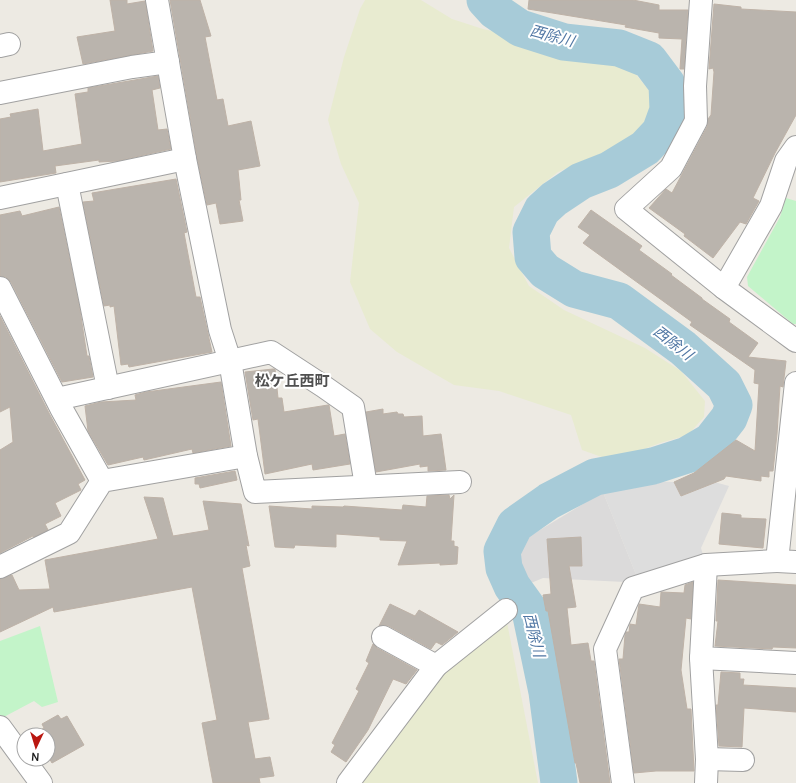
<svg xmlns="http://www.w3.org/2000/svg" width="796" height="783" viewBox="0 0 796 783" font-family="Manrope,'Noto Sans JP',sans-serif">
  <style>
    .residential { fill: #dbdada }
    .farmland { fill: #e8ebd0 }
    .park { fill: #c3f4c9 }
    .parking { fill: #ddd }
    .lines { fill: none; stroke-linecap: round; stroke-linejoin: round }
    .river { stroke: #a7cbd8; stroke-width: 37 }
    .building { fill: #bab4ad; stroke: #beb2a7 }
    .minor-casing { stroke: #a1a1a1; stroke-width: 24 }
    .minor { stroke: #fff; stroke-width: 22 }
    .labels { text-anchor: middle; stroke-width: 4; stroke-linejoin: round; paint-order: stroke }
    .water-label { font-size: 15px; font-style: italic; fill: #5177a4; stroke: #fff }
    .neighbourhood-label { font-size: 15px; font-weight: bold; fill: #505050; stroke: #fff }
  </style>
  <rect width="100%" height="100%" fill="#edeae3"/>
  <!-- residential -->
  <polygon class="residential" points="603,492 637,577 625,582 543,578 531,583 525,575 519,564 521,548 530,536"/>
  <!-- farmland -->
  <g class="farmland">
    <polygon points="365,0 421,0 452,19 483,29 513,36 556,52 616,63 634,72 652,94 652,109 650,119 638,135 614,148 558,172 514,207 509,248 529,286 564,310 645,348 681,371 705,401 704,417 688,435 660,443 613,461 582,450 571,415 499,391 454,385 397,352 370,329 350,282 359,203 341,164 328,120 344,57 360,9"/>
    <polygon points="506,617 538,783 355,783 444,674"/>
  </g>
  <!-- park -->
  <g class="park">
    <polygon points="786,198 796,201 796,324 793,324 748,286 747,277 780,217"/>
    <polygon points="40,626 58,702 42,707 34,701 0,719 0,641"/>
  </g>
  <!-- parking -->
  <polygon class="parking" points="696,477 729,486 701,548 703,555 637,577 603,492 640,481 674,482 682,496 701,488"/>
  <g class="lines">
    <!-- river -->
    <polyline class="river" points="485,0 495,11 520,28 564,42 619,48 649,60 667,84 668,110 660,132 645,148 609,170 581,181 554,199 542,210 531,232 533,257 545,271 574,289 619,301 683,348 724,385 734,405 729,418 711,441 687,455 653,466 595,477 549,501 515,525 502,551 504,568 512,586 530,611 547,692 559,783"/>
  </g>
  <!-- building -->
  <g class="building">
    <polygon points="110,0 127,0 127,4 145,1 153,51 83,64 77,37 115,31"/>
    <polygon points="170,0 200,0 211,36 205,37 217,100 223,99 228,126 251,121 260,166 238,170 241,200 239,200 243,221 220,224 216,203 207,205 197,157"/>
    <polygon points="529,0 633,0 659,5 659,10 688,10 684,69 680,69 682,39 659,38 659,33 625,27 626,25 528,9"/>
    <polygon points="714,4 741,7 741,9 796,12 796,115 775,153 753,198 759,201 746,224 740,222 713,258 684,236 685,234 649,208 666,189 672,193 707,127 708,119 711,115 714,72 713,68 709,69"/>
    <polygon points="158,76 160,88 152,90 158,130 167,129 171,149 117,161 99,162 99,160 55,166 56,173 0,182 0,119 11,117 10,114 38,109 43,151 82,144 75,94 88,92 88,88"/>
    <polygon points="176,179 187,232 184,233 196,297 200,297 212,352 129,367 128,364 121,365 114,306 110,307 110,305 104,306 83,202 94,201 92,193"/>
    <polygon points="59,207 80,310 87,356 89,356 93,377 62,382 11,282 6,277 0,276 0,215 20,211 22,216"/>
    <polygon points="591,210 642,246 639,250 672,274 671,275 702,298 702,299 730,319 729,322 758,343 748,357 786,361 783,387 780,386 777,434 773,471 769,471 769,477 761,476 761,481 726,476 724,479 681,496 674,482 694,473 736,440 755,451 759,384 754,383 755,370 690,325 692,322 583,243 590,235 578,227"/>
    <polygon points="0,316 50,415 85,480 78,484 81,490 55,503 61,516 45,524 48,530 34,537 33,536 0,553 0,450 13,442 10,407 0,412"/>
    <polygon points="273,369 275,369 278,398 282,398 284,412 328,405 329,405 334,436 345,434 350,464 313,470 312,464 265,474 258,419 253,420 245,372"/>
    <polygon points="221,382 231,446 193,453 192,449 144,460 143,457 108,465 88,431 85,406 101,402 136,400 135,395 146,392"/>
    <polygon points="383,409 383,414 397,412 398,414 403,414 404,417 422,416 423,436 441,434 446,470 428,471 428,466 420,467 420,464 376,472 366,412"/>
    <polygon points="235,471 237,480 200,488 199,484 195,484 195,478"/>
    <polygon points="449,495 450,499 454,495 451,541 454,541 454,546 458,547 457,564 440,565 440,563 398,565 407,541 380,540 380,537 336,534 336,547 295,545 294,548 275,547 269,506 312,509 312,506 343,507 344,506 402,510 403,505 426,507 427,496"/>
    <polygon points="144,497 163,498 173,536 209,530 203,501 241,504 249,546 246,545 250,566 242,568 269,719 248,722 255,759 270,757 274,776 259,778 260,783 213,783 202,723 217,720 192,587 54,612 53,607 0,632 0,579 12,575 19,590 50,589 45,560 158,539"/>
    <polygon points="722,513 741,515 741,518 766,519 763,548 719,544"/>
    <polygon points="581,537 582,566 569,566 576,607 567,608 571,645 588,643 591,661 594,661 610,783 580,783 576,763 575,763 548,611 546,611 543,595 551,594 547,539"/>
    <polygon points="718,580 796,585 796,648 773,647 772,649 715,646 718,621 716,621"/>
    <polygon points="693,582 691,619 686,618 681,670 687,709 691,709 694,771 656,771 634,773 619,659 623,659 625,635 626,632 629,632 630,624 636,625 639,604 660,607 661,592 684,593 685,585"/>
    <polygon points="390,604 415,616 419,610 458,632 442,645 436,642 431,649 389,626 383,625 379,626"/>
    <polygon points="373,644 377,648 417,670 406,684 393,679 368,730 346,762 331,752 335,745 332,743 359,691 356,689 369,663 366,661"/>
    <polygon points="721,672 740,673 740,679 744,679 743,685 796,688 796,712 744,708 742,747 719,746 716,705 718,705"/>
    <polygon points="58,715 61,719 67,716 84,745 52,763 49,758 45,761 43,759 48,759 48,735 32,735 44,728 42,724"/>
  </g>
  <g class="lines">
    <!-- minor casing -->
    <g class="minor-casing">
      <g id="minor">
        <polyline points="157,0 185,159 220,330 230,361 246,456 255,492 460,482"/>
        <polyline points="701,0 695,86 696,121 671,168 626,209 724,288"/>
        <polyline points="0,46 9,44"/>
        <polyline points="0,93 132,67 168,62"/>
        <polyline points="796,147 786,161 771,206 724,288 796,341"/>
        <polyline points="67,184 108,388"/>
        <polyline points="0,198 185,159"/>
        <polyline points="0,288 61,408 102,481"/>
        <polyline points="796,383 777,561 796,562"/>
        <polyline points="57,399 271,352 323,386 353,407 366,486"/>
        <polyline points="706,565 701,658 707,759 706,783"/>
        <polyline points="0,567 69,533 102,481 246,456"/>
        <polyline points="383,637 436,666"/>
        <polyline points="701,658 796,663"/>
        <polyline points="0,727 41,783"/>
        <polyline points="707,759 743,760"/>
        <polyline points="348,783 436,666 506,610"/>
        <polyline points="623,783 605,649 633,588 706,565 777,561"/>
      </g>
    </g>
    <!-- minor -->
    <use href="#minor" class="minor"/>
  </g>
  <g class="labels">
    <!-- water labels -->
    <g class="water-label">
      <text transform="translate(552 36) rotate(15)" y="5">西除川</text>
      <text transform="translate(673 343) rotate(38)" y="5">西除川</text>
      <text transform="translate(534 635) rotate(76)" y="5">西除川</text>
    </g>
    <!-- neighbourhood labels -->
    <g class="neighbourhood-label">
      <text x="292" y="386">松ケ丘西町</text>
    </g>
  </g>
  <!-- north arrow -->
  <g transform="translate(36 747) rotate(184)"><circle r="19" fill="#ffffff" stroke="#a5a5a5"/>
  <path d="M0-3L7 15L0 10L-7 15Z" fill="#ba1710"/>
  <text y="-6" font-size="11" font-weight="bold" text-anchor="middle" fill="#1d1d1d">N</text>
  </g>
</svg>
